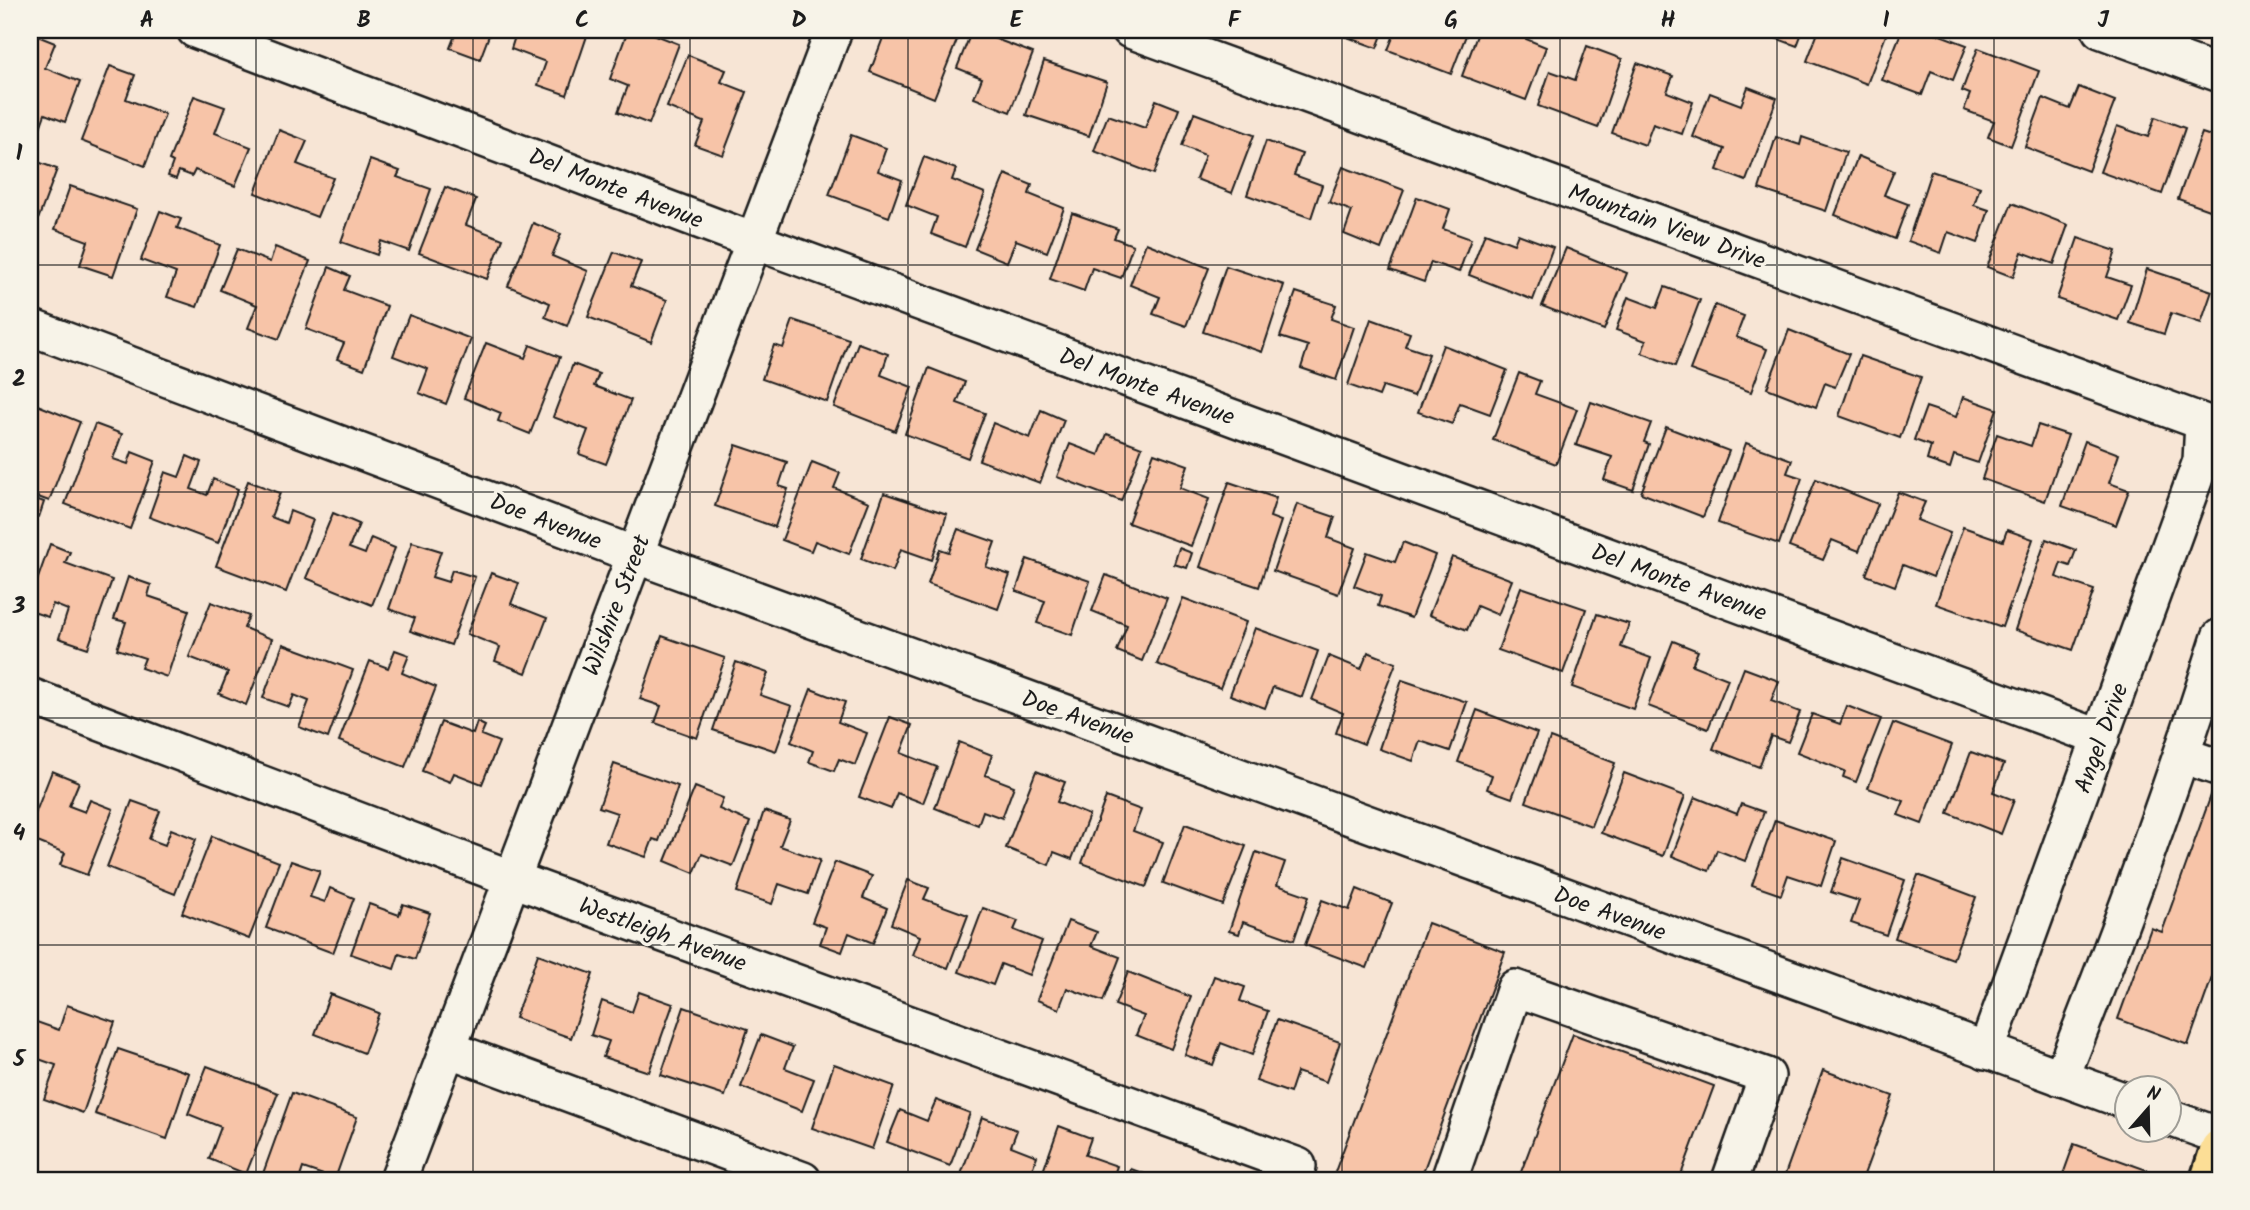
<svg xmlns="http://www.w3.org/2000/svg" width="2250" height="1210" viewBox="0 0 2250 1210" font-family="Kalam,sans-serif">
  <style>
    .building { fill: #f7c4a8; stroke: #1c1c1c; stroke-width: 2 }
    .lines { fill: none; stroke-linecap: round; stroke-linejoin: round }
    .minor-casing { stroke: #1c1c1c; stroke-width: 40 }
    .major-casing { stroke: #1c1c1c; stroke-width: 44 }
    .minor { stroke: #f7f3e8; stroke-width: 35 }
    .major { stroke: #fcde96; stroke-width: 38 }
    .grid { fill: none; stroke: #1c1c1c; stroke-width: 2; stroke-opacity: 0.55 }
    .labels { text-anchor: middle; stroke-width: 7; stroke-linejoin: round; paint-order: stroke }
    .street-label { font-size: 24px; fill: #1c1c1c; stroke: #f7f3e8 }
    .neatline { fill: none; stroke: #1c1c1c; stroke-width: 2.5 }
    .grid-label { font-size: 23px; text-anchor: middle; font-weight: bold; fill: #1c1c1c }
  </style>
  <rect width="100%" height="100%" fill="#f7e5d5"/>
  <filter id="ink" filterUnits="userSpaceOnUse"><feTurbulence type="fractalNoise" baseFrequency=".0143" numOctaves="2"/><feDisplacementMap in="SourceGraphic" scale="14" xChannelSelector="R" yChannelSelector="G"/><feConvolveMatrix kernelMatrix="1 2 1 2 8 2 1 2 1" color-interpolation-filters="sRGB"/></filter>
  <g filter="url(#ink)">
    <!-- building -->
    <g class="building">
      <polygon points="457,30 491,30 480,59 450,48"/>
      <polygon points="517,30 589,30 567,95 538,85 546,62 511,49"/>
      <polygon points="628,30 643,30 679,44 649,124 618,112 628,86 610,79"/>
      <polygon points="886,30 961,30 934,98 870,72"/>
      <polygon points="972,30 1033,53 1010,112 974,98 982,78 957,68"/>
      <polygon points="1328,30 1384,30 1377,48"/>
      <polygon points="1396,30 1468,30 1451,74 1388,50"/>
      <polygon points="1479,30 1530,30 1526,39 1546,47 1526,100 1462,76"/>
      <polygon points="1754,30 1803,30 1797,46"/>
      <polygon points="1819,30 1888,30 1867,84 1807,61"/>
      <polygon points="1902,30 1927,30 1967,45 1953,80 1931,71 1922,95 1882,80"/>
      <polygon points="30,33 55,43 45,68 80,82 65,122 45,114 40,128 30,124"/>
      <polygon points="1587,46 1622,59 1598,128 1538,106 1550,71 1575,80"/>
      <polygon points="1978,48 2039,71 2011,146 1988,137 1994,121 1964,110 1970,94 1962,91"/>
      <polygon points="688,55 726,70 721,82 747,92 723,155 695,145 704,122 667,107"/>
      <polygon points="1044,61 1107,82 1089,136 1026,115"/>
      <polygon points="1637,63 1673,76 1667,92 1693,102 1682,134 1653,124 1645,145 1612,133"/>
      <polygon points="110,66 135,75 126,99 165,114 145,166 81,141"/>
      <polygon points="1748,87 1777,98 1746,181 1717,170 1725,149 1693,137 1710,93 1741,105"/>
      <polygon points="2079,87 2115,101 2088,171 2025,147 2043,98 2070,109"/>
      <polygon points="194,96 225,107 215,133 251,147 235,186 195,170 192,176 179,171 176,179 168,176 173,162 169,160"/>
      <polygon points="1156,100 1179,109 1154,174 1094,151 1108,115 1145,128"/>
      <polygon points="1194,113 1254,135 1232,193 1196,179 1205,155 1182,146"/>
      <polygon points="2155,117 2185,128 2162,194 2100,172 2117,126 2148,137"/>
      <polygon points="279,130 307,141 297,164 333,178 317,217 255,193"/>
      <polygon points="2202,133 2220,139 2220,155 2215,169 2220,171 2220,214 2178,199"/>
      <polygon points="851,135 886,148 878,171 902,180 889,217 829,195"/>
      <polygon points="1776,137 1800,145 1802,137 1846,152 1826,211 1759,189"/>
      <polygon points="1266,141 1302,154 1294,175 1322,185 1311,218 1247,195"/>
      <polygon points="1858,156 1894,171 1884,195 1908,204 1895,239 1835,215"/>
      <polygon points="924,157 956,169 952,180 985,193 965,247 931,234 937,217 906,205"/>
      <polygon points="30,159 57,169 30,241"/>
      <polygon points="370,160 400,171 397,177 431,189 409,251 381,241 377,255 341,242"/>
      <polygon points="1343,167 1404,190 1381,249 1344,234 1352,211 1329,202"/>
      <polygon points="1931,171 1980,187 1974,205 1989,210 1978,243 1948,232 1941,253 1908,241"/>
      <polygon points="1005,174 1032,185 1029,194 1064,208 1047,252 1016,240 1007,262 975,249"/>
      <polygon points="70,186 137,209 113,276 80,265 88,241 55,229"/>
      <polygon points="445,187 476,199 466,225 503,239 487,279 419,253"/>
      <polygon points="1417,197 1450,209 1443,229 1471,239 1459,272 1431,262 1424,282 1390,270"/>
      <polygon points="2012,203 2068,225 2054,264 2022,252 2013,277 1987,267"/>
      <polygon points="160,211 181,219 177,228 220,245 197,307 167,297 176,273 141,260"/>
      <polygon points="1072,213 1118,229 1114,238 1133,245 1121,278 1092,268 1084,291 1050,279"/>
      <polygon points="533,223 561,234 552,256 588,271 567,326 545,317 550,303 508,286"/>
      <polygon points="1485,233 1514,244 1518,234 1553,247 1533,300 1469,275"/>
      <polygon points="2078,238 2116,251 2107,277 2131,285 2118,320 2057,299"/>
      <polygon points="1146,243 1209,268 1186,326 1153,314 1160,297 1130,285"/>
      <polygon points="275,247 310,261 279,339 248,328 257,305 220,290 237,249 270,262"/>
      <polygon points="1566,248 1627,273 1604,330 1542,306"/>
      <polygon points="614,252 641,262 631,286 667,300 651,342 588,317"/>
      <polygon points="1226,266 1284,285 1262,352 1203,332"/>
      <polygon points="329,267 350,276 344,290 387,306 364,369 337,359 344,343 306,329"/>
      <polygon points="2147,269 2212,291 2201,323 2171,313 2164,334 2130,323"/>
      <polygon points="1665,287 1700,300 1675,366 1642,353 1646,341 1616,330 1628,297 1657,308"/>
      <polygon points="1296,292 1336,305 1331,319 1354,327 1336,380 1301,368 1308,346 1280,337"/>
      <polygon points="1715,305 1744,316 1736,337 1767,349 1751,392 1690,370"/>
      <polygon points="409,315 471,339 446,404 419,393 428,369 393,356"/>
      <polygon points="1371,319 1410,333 1405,346 1429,354 1414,396 1383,386 1379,396 1348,385"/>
      <polygon points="793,320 849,339 827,402 762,379 774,345 783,348"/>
      <polygon points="1789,330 1849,354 1835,387 1825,383 1816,407 1767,388"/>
      <polygon points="486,343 525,358 530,345 560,357 530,434 498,421 501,413 464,398"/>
      <polygon points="858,343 888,354 881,375 912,387 895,431 834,407"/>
      <polygon points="1443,345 1507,370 1490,414 1460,403 1452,424 1418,412"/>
      <polygon points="1860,356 1921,377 1900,438 1839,416"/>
      <polygon points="573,364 599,374 594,386 631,400 606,464 579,454 588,430 553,417"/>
      <polygon points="929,368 965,382 957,403 985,413 968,458 905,434"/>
      <polygon points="1519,373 1540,381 1535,394 1577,409 1556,464 1493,440"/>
      <polygon points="1963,397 1997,409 1978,463 1954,455 1950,468 1927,460 1931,446 1914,440 1926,407 1956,417"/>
      <polygon points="30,402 80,422 49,501 30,494"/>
      <polygon points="1591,402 1651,423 1644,442 1649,444 1633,490 1604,480 1612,457 1576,445"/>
      <polygon points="1041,410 1064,420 1040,483 979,460 993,423 1030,438"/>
      <polygon points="95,424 122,434 113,459 128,464 132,452 155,461 130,529 65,504"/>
      <polygon points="2038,425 2068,435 2045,501 1982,479 1997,434 2031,446"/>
      <polygon points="1666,427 1729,451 1703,517 1641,493"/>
      <polygon points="1107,434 1142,447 1121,501 1057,477 1070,444 1099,455"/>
      <polygon points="2085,441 2119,454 2109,483 2129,490 2116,525 2062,506"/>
      <polygon points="1746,443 1792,460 1787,473 1802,478 1779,544 1718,523"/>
      <polygon points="736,445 787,462 779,486 788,489 775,527 715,506"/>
      <polygon points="1154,453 1188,465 1180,488 1209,499 1191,546 1128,523"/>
      <polygon points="187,456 201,462 191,489 207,495 213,479 238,489 218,543 149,517 165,472 179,477"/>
      <polygon points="812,462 840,473 834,488 869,502 849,554 815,541 811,551 782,540"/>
      <polygon points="1816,479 1878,504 1859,551 1832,540 1823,560 1789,547"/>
      <polygon points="248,481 280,493 271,517 286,523 290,511 313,520 286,592 216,566"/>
      <polygon points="1229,482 1276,498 1270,517 1281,521 1259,587 1200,567"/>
      <polygon points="1898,492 1925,502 1917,520 1950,533 1933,577 1903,565 1895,586 1866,575"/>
      <polygon points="884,493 947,514 932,560 901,549 893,571 861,559"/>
      <polygon points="30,497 44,502 39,517 30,513"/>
      <polygon points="1297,504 1335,517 1328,538 1355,548 1338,594 1273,571"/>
      <polygon points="333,513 359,524 349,548 365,554 371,538 395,548 372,605 306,578"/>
      <polygon points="1963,527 2003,541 2007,530 2033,539 2002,627 1936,604"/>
      <polygon points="958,529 995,542 986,567 1010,575 998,609 928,584 940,549 949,552"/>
      <polygon points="2046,539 2076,550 2070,566 2061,563 2056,577 2094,590 2073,650 2015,630"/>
      <polygon points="412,542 441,551 432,577 448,582 452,570 475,577 451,645 410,631 415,618 389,609"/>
      <polygon points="1403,542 1435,555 1411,618 1378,606 1381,596 1354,586 1367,552 1395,562"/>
      <polygon points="50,544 70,552 65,563 112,580 88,648 59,638 68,610 53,604 48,617 30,611 30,601"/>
      <polygon points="1179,548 1192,553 1187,568 1174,564"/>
      <polygon points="1452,557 1512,580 1498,615 1477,606 1467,630 1429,615"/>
      <polygon points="1027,559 1090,581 1072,635 1037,623 1045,601 1016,591"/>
      <polygon points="491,573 519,583 511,604 547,618 526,673 495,661 500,647 467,634"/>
      <polygon points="1106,575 1167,598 1142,661 1117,651 1127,625 1092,611"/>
      <polygon points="128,577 151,585 148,596 189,610 167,677 141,668 145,658 117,649 126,622 114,619"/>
      <polygon points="1521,587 1586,609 1563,673 1498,650"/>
      <polygon points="1183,598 1246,622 1220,688 1157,664"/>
      <polygon points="211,602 249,616 244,628 272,639 246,705 219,694 228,672 189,657"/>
      <polygon points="1597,614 1629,624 1621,647 1651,658 1633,709 1572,687"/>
      <polygon points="1255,628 1318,651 1302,697 1273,687 1265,708 1230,695"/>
      <polygon points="662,636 725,658 697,738 655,723 661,706 640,699"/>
      <polygon points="1673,641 1698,651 1692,665 1728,679 1708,729 1648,706"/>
      <polygon points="283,644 353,670 328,738 299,727 309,701 294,695 289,707 263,698"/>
      <polygon points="395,650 409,655 402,673 436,687 405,767 339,741 370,661 388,668"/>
      <polygon points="1368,652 1396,663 1364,744 1336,733 1343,713 1312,700 1329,656 1361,669"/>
      <polygon points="736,662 768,673 760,695 792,706 776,751 713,730"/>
      <polygon points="1744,668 1779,681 1771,701 1800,712 1788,742 1771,736 1759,767 1713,749"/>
      <polygon points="1402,680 1467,702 1450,751 1420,741 1413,761 1379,749"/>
      <polygon points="811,689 845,702 838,722 867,733 855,765 839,759 834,771 809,762 813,751 791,742"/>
      <polygon points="1847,706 1881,719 1856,782 1843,777 1845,771 1797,752 1812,714 1840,724"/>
      <polygon points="1477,710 1537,733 1512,798 1487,789 1492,775 1458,762"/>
      <polygon points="890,717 912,725 901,753 937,767 923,803 897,793 891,809 859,797"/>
      <polygon points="441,722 473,734 477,722 485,726 481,735 499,742 482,784 454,773 450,782 422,771"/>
      <polygon points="1893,723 1952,745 1922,824 1898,815 1904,801 1868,788"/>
      <polygon points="1550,738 1615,763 1591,826 1526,802"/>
      <polygon points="959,742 992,755 985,775 1014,786 1002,818 983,811 978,825 935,808"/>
      <polygon points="1971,752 2004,764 1993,792 2014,800 2001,834 1948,813"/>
      <polygon points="614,764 678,786 659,841 653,839 646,857 606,843 617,813 599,807"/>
      <polygon points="52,771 79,782 69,806 85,812 90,800 113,809 87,875 60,865 65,853 30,839 30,827"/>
      <polygon points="1036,771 1065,782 1057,802 1089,815 1072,859 1054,852 1049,865 1006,848"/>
      <polygon points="1624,773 1685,796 1663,856 1601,833"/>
      <polygon points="695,787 723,798 719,809 750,822 733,866 702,854 694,873 665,861"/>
      <polygon points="2214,787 2220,789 2220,955 2188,1045 2118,1019 2151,928 2162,932"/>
      <polygon points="1106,797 1141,810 1133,831 1163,842 1146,887 1082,863"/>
      <polygon points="1695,797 1737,814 1741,804 1764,812 1745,861 1717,850 1709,871 1672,856"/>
      <polygon points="132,801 160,811 149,839 165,845 171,829 196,839 175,894 107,867"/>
      <polygon points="764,811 790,820 780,846 820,860 808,894 779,884 772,904 737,892"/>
      <polygon points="1775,820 1836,841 1821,886 1788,875 1781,895 1752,885"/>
      <polygon points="1185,824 1246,846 1223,905 1163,883"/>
      <polygon points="212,836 279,862 249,939 182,913"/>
      <polygon points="1256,852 1285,862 1277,885 1309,896 1294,940 1243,922 1239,934 1229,931"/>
      <polygon points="1843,858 1905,880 1886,935 1851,923 1859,901 1831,892"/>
      <polygon points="291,861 320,871 310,897 325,902 330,888 354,898 333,953 266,928"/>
      <polygon points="835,862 872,876 863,898 887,908 873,943 849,933 842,952 820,944 826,927 812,922"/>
      <polygon points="1918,875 1976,897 1953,959 1895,938"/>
      <polygon points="908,880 929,888 924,899 968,915 948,968 913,955 920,936 891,924"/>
      <polygon points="1357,889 1392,903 1367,968 1305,945 1322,900 1349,910"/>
      <polygon points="369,904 399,915 403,904 430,913 415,959 399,954 394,969 351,954"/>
      <polygon points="983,908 1018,921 1014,930 1042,941 1029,975 1001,964 993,985 959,972"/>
      <polygon points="1068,921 1097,932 1091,946 1120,957 1103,1001 1067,988 1059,1009 1037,1000"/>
      <polygon points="1428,923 1505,952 1420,1180 1332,1180"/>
      <polygon points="538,954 593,974 571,1038 515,1018"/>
      <polygon points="1128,972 1191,997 1171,1049 1136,1035 1144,1016 1115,1005"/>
      <polygon points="1214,976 1245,987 1240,1001 1268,1011 1252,1055 1221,1043 1213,1065 1185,1055"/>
      <polygon points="639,992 673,1004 649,1072 603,1057 609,1041 591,1035 602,1001 632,1012"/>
      <polygon points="330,994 379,1013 364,1053 315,1034"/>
      <polygon points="67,1005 115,1022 83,1113 44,1099 56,1065 30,1056 30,1035 34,1021 59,1030"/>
      <polygon points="684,1007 748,1029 725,1096 661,1075"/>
      <polygon points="1277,1020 1340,1042 1326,1082 1297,1072 1290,1093 1256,1081"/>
      <polygon points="1573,1034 1714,1086 1679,1180 1518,1180"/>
      <polygon points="761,1035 793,1047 785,1068 814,1079 802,1111 741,1087"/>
      <polygon points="118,1049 189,1073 167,1139 95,1114"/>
      <polygon points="834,1064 894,1086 872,1149 812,1128"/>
      <polygon points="207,1066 278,1093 246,1174 209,1159 221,1127 188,1114"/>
      <polygon points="1823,1070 1893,1096 1862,1180 1783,1180"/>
      <polygon points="292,1093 357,1117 335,1179 303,1168 299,1180 261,1179"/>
      <polygon points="936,1100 970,1113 950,1166 887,1142 900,1110 927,1121"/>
      <polygon points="982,1117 1017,1130 1011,1146 1037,1156 1028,1180 959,1180"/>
      <polygon points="1059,1126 1091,1138 1085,1155 1117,1166 1112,1180 1040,1180"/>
      <polygon points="2074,1144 2158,1174 2155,1180 2061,1180"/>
      <polygon points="1131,1169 1161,1180 1127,1180"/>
    </g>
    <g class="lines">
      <!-- minor casing -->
      <g class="minor-casing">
        <g id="minor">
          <polyline points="195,30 754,241 2101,738"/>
          <polyline points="1130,30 2203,422 2201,461 1986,1051"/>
          <polyline points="2100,30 2220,74"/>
          <polyline points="30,327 635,555 2128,1102"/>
          <polyline points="30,696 513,879 1298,1166"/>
          <polyline points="2182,755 2220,768"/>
          <polyline points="448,1049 803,1180"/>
          <path d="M2061,1078C2119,933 2173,786 2220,637"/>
          <polyline points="2170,1118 2220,1136"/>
          <polyline points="398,1180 834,30"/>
          <polyline points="1449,1180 1515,988 1767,1076 1730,1180"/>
        </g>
      </g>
      <!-- major casing -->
      <g class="major-casing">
        <polyline id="major" points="2210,1180 2220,1149"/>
      </g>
      <!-- minor -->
      <use href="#minor" class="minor"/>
      <!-- major -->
      <use href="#major" class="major"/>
    </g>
  </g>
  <!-- grid -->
  <path class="grid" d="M256,30V1180M473,30V1180M690,30V1180M908,30V1180M1125,30V1180M1342,30V1180M1560,30V1180M1777,30V1180M1994,30V1180M30,265H2220M30,492H2220M30,718H2220M30,945H2220"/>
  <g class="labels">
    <!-- street labels -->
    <g class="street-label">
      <text transform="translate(616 188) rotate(21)" y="8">Del Monte Avenue</text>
      <text transform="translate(1667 226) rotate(20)" y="8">Mountain View Drive</text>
      <text transform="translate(1147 386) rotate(20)" y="8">Del Monte Avenue</text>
      <text transform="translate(546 521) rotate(21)" y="8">Doe Avenue</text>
      <text transform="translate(1679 582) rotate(20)" y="8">Del Monte Avenue</text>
      <text transform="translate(616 605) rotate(-69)" y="8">Wilshire Street</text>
      <text transform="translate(1078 717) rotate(20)" y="8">Doe Avenue</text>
      <text transform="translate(2101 738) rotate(-70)" y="8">Angel Drive</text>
      <text transform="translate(1610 913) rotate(20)" y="8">Doe Avenue</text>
      <text transform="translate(663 934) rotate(20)" y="8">Westleigh Avenue</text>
    </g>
  </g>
  <!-- margin -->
  <rect width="2250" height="1210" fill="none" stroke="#f7f3e8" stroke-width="77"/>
  <!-- north arrow -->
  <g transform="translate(2148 1109) rotate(20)"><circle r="33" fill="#f7f3e8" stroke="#9f9d96" stroke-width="2"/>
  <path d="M0-5L12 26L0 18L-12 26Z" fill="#1c1c1c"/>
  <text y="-10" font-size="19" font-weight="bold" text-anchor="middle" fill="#1c1c1c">N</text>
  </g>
  <rect x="38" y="38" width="2174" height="1134" class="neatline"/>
  <g class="grid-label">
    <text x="147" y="27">A</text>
    <text x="364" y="27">B</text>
    <text x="582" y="27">C</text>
    <text x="799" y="27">D</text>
    <text x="1016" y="27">E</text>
    <text x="1234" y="27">F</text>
    <text x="1451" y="27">G</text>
    <text x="1668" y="27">H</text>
    <text x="1886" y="27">I</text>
    <text x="2103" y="27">J</text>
    <text x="19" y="160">1</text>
    <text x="19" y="386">2</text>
    <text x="19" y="613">3</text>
    <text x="19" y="840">4</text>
    <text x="19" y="1066">5</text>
  </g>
</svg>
